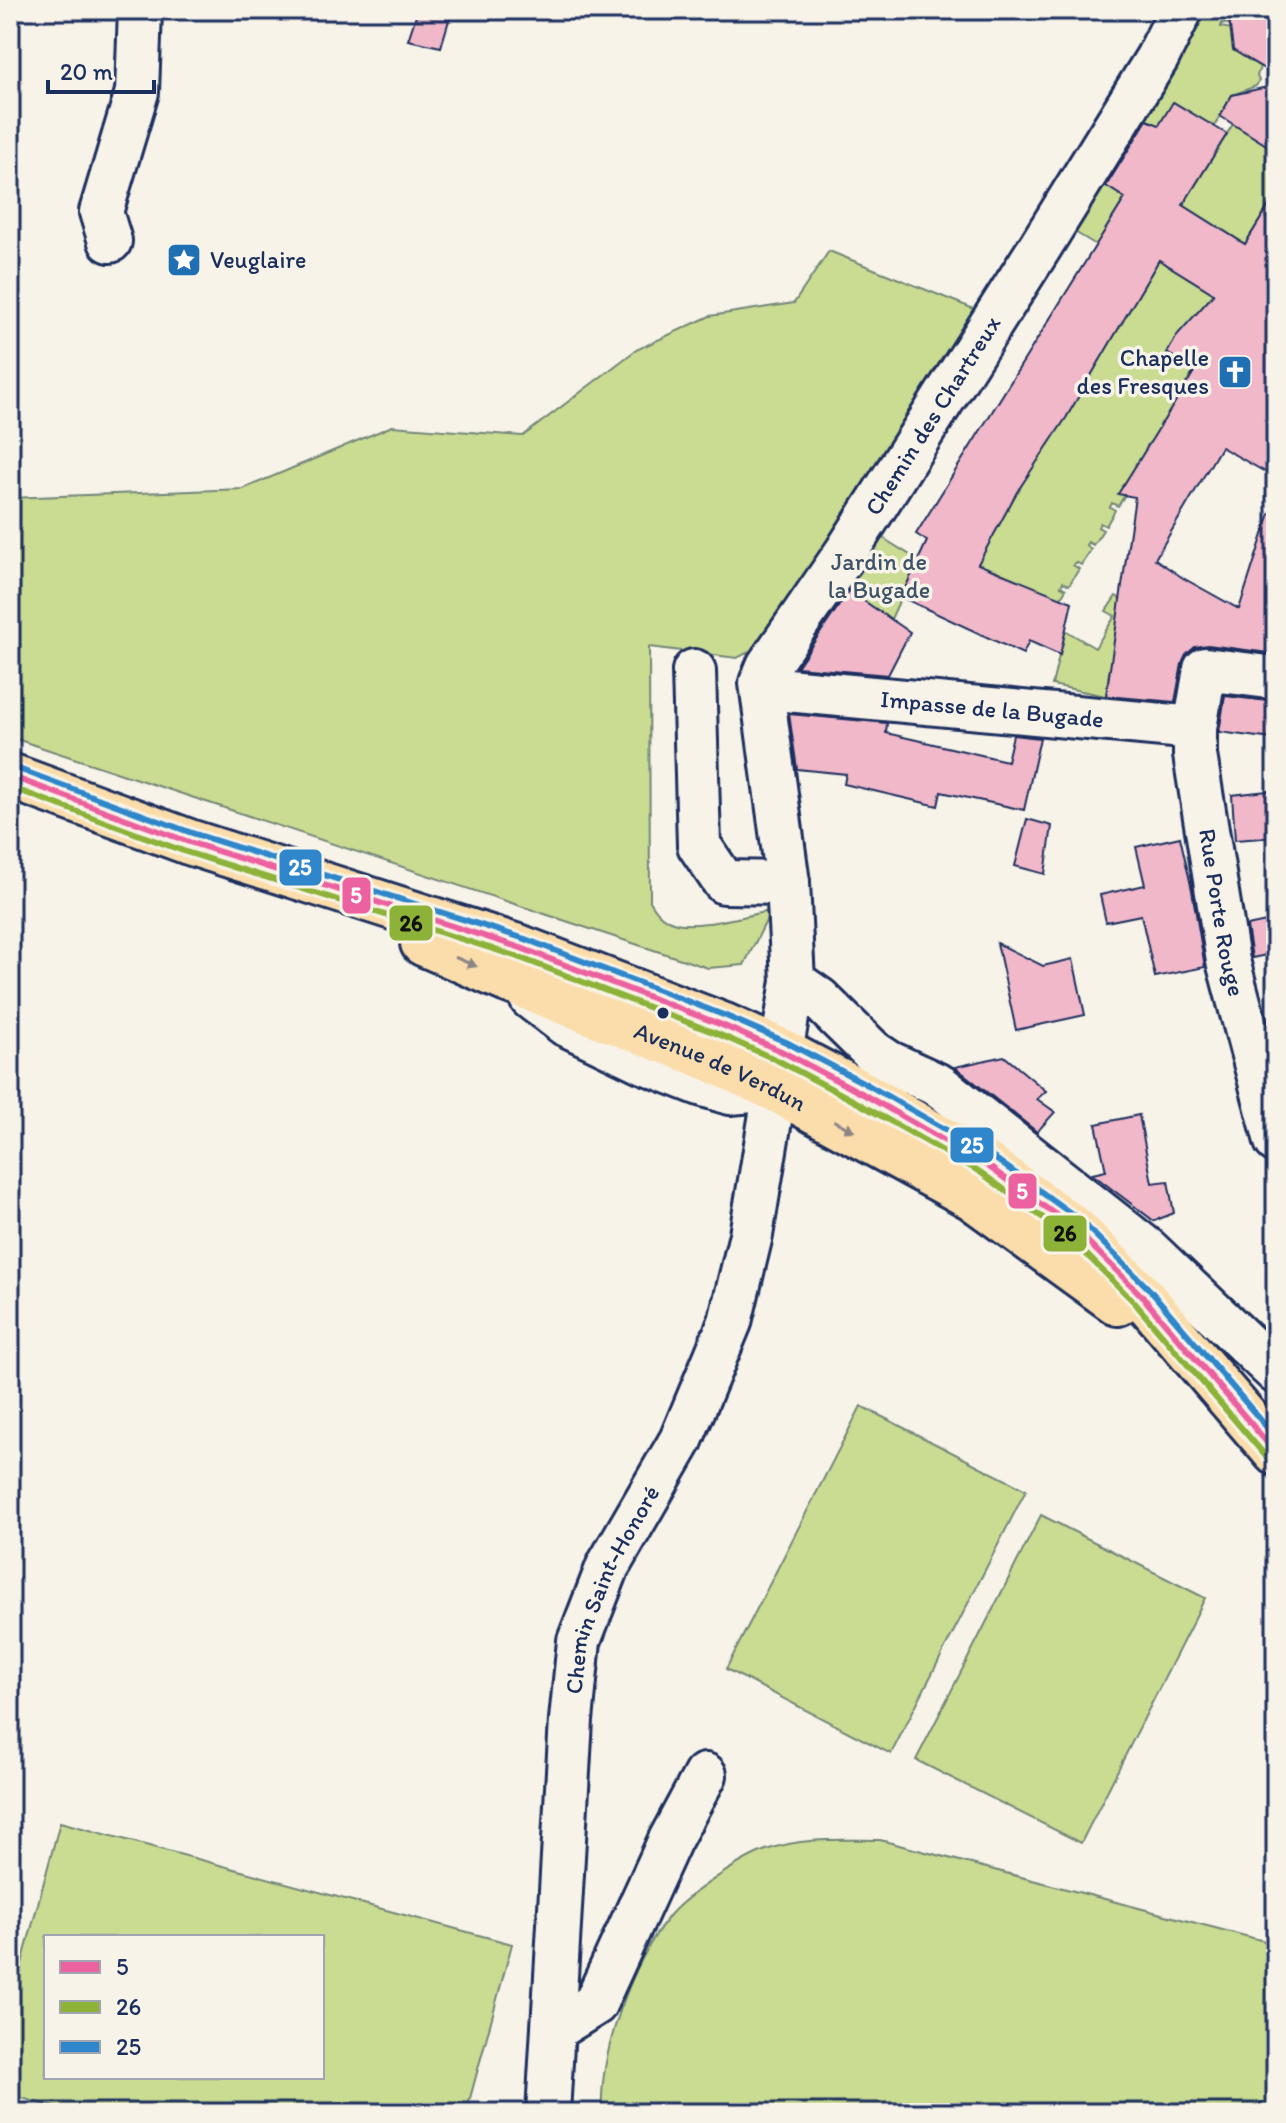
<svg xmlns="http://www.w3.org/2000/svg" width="1286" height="2123" viewBox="0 0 1286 2123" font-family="Itim,sans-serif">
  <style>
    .green { fill: #cadc91; stroke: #728678; stroke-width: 2; fill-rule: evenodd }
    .building { fill: #f1b8ca; stroke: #1b2f5e; stroke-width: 2 }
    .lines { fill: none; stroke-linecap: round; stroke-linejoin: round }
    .minor-casing { stroke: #1b2f5e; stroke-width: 48 }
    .major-casing { stroke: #1b2f5e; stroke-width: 50 }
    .minor { stroke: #f7f3e8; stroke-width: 42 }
    .major { stroke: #fbddab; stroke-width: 44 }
    .bus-1-casing { stroke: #f7f3e8; stroke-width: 12 }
    .bus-2-casing { stroke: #f7f3e8; stroke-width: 12 }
    .bus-3-casing { stroke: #f7f3e8; stroke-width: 12 }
    .bus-1 { stroke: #ec619f; stroke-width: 6 }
    .bus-2 { stroke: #8cb238; stroke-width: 6 }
    .bus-3 { stroke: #2f86cb; stroke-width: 6 }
    .oneway { fill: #8b8684 }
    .bus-dot { fill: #1b2f5e; stroke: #f7f3e8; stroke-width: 3 }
    .labels { text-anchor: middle; stroke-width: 7; stroke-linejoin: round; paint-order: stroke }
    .poi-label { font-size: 24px; fill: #1b2f5e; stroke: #f7f3e8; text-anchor: start }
    .street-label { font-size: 24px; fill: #1b2f5e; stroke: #f7f3e8 }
    .park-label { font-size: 24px; fill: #3e5268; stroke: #f7f3e8 }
    .line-badge { stroke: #f7f3e8; stroke-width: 3 }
    .badge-label { font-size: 22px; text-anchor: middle; font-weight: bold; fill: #fff }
    .pale-badge-label { font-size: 22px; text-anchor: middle; font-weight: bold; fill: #111 }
  </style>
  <rect width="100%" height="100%" fill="#f7f3e8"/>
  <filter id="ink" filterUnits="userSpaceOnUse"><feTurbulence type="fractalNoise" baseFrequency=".0125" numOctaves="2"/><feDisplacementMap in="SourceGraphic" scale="16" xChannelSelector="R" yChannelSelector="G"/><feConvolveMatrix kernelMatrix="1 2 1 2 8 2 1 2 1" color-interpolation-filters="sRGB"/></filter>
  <g filter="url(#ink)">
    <!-- green -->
    <g class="green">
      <polygon points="1197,10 1235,10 1232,25 1222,23 1221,27 1232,29 1233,50 1260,67 1257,76 1259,81 1256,86 1232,95 1214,127 1174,102 1158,127 1137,115"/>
      <polygon points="1233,124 1276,151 1276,194 1245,244 1183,205"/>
      <polygon points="1096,180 1125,198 1107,227 1118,258 1068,228"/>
      <path d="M829,251L979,311L789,632L737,658L649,647L650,901C656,911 661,918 673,922C695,930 746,915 771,911L744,965L708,968L10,737V498L243,489L392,426L523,436L636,350L710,316L794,303Z"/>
      <polygon points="1155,257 1232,305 1180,333 1167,354 1201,373 1192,386 1186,383 1185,386 1190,390 1180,406 1174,403 1172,405 1178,410 1167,426 1161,423 1160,426 1165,430 1154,447 1149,443 1147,446 1152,451 1143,466 1136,463 1135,466 1140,470 1122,486 1128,490 1118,506 1112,503 1110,507 1115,510 1106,526 1100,523 1098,527 1103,530 1093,545 1088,542 1086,545 1091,550 1081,565 1076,562 1073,565 1079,569 1069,585 1063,582 1061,586 1066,589 1057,604 997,571 994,570 991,576 969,565 1012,489 1018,492 1020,489 1015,485 1143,287 1145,284 1140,281"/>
      <polygon points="873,532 918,560 891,619 840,585"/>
      <polygon points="1116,596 1154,620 1133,675 1109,672 1106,696 1052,685 1065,630 1095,648 1115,616 1106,611"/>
      <polygon points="861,1406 1026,1490 891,1754 726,1669"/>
      <polygon points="1041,1515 1205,1598 1081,1843 916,1760"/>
      <path d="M60,1822L512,1944L466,2113H78L10,2095V2008ZM46,1937H322V2077H46Z"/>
      <path d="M880,1840L1276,1944V2113H602C599,2053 632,1962 670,1915C687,1895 741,1859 766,1850C803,1837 841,1840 880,1840Z"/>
    </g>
    <!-- building -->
    <g class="building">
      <polygon points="418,10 452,10 441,47 408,40"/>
      <polygon points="1228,10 1276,10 1276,76 1233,50"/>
      <polygon points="1276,85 1276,151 1220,116 1232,95"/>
      <polygon points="1173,102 1227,134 1183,205 1245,244 1276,194 1276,478 1221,447 1155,559 1183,578 1239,609 1270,513 1276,514 1276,654 1208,645 1195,647 1186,655 1182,664 1175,702 1106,696 1135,497 1118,494 1195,370 1167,353 1178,334 1214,294 1159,260 1066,418 1017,492 978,564 1072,602 1060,655 1029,641 1023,654 901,597 927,541 916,534 1125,198 1106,186 1147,120 1159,125"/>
      <polygon points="849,591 910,632 888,675 797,667"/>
      <polygon points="1225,696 1276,702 1273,739 1219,732"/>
      <polygon points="789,714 887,723 886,733 1007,761 1013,735 1040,738 1024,810 941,792 938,806 844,784 846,774 797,769"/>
      <polygon points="1276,790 1276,837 1235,840 1232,795"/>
      <polygon points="1027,819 1052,826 1045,874 1015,866"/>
      <polygon points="1180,837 1192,890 1205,967 1155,977 1141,915 1106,922 1100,895 1145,885 1136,847"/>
      <polygon points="1276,920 1276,953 1252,958 1247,926"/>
      <polygon points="997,943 1043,966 1073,959 1085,1015 1016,1030"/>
      <polygon points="1004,1056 1046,1091 1037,1099 1055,1112 1037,1132 955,1067"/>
      <polygon points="1139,1115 1152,1183 1168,1181 1174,1213 1154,1221 1092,1174 1106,1171 1096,1124"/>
    </g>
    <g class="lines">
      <!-- minor casing -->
      <g class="minor-casing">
        <g id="minor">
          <polyline points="110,241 101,212 137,92 140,10"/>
          <polyline points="694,671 699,845 724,882 788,883"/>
          <path id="s1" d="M1276,678L1205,669L1195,728V755L1228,961L1276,1141"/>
          <path id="s2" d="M787,690L1195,728"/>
          <polyline points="793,981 819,999 873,1052 888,1062 940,1086 1147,1249 1276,1372"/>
          <polyline points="531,998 565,1024 644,1062 700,1084 730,1093 775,1089"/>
          <polyline points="553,2030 595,2004 670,1840 705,1775"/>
          <path id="s3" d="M548,2113L571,1720L579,1641L608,1566L681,1440L730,1322L751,1235L793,981L788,883L761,683L768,666L845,554L1040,247L1157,58L1181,10"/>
        </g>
      </g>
      <!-- major casing -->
      <g class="major-casing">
        <g id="major">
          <polyline points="10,776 189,842 521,948 722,1025 781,1051 863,1094 985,1164 1074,1228 1141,1295 1276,1453"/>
          <path id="s4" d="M423,943L508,980L709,1058L775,1089L972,1197L1118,1303"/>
        </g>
      </g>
      <!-- minor -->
      <use href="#minor" class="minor"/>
      <!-- major -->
      <use href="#major" class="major"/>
      <!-- bus-1 casing -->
      <g class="bus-1-casing">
        <polyline id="bus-1" points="10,776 189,842 521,948 722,1025 781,1051 863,1094 985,1164 1074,1228 1141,1295 1276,1453"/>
      </g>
      <!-- bus-2 casing -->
      <g class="bus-2-casing">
        <polyline id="bus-2" points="10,787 186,852 518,957 718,1034 777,1060 858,1103 980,1172 1068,1236 1134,1302 1268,1459"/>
      </g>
      <!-- bus-3 casing -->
      <g class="bus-3-casing">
        <polyline id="bus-3" points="13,767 192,833 525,939 726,1016 786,1042 868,1085 990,1155 1080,1220 1149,1289 1276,1438"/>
      </g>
      <!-- bus-1 -->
      <use href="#bus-1" class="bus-1"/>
      <!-- bus-2 -->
      <use href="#bus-2" class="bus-2"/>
      <!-- bus-3 -->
      <use href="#bus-3" class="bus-3"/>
    </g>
    <!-- one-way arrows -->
    <defs><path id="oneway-solid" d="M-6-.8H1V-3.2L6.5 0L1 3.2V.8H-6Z" transform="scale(2)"/></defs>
    <g class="oneway">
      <use href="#oneway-solid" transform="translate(466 962) rotate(23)"/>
      <use href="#oneway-solid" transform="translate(844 1126) rotate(28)"/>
    </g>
  </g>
  <!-- icons -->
  <defs>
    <g id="sight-square" transform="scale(1.8)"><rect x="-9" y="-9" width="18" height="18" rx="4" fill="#1f6fb2" stroke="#f7f3e8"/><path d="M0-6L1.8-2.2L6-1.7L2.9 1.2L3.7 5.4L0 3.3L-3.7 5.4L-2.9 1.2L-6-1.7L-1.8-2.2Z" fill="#fff"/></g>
    <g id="church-square" transform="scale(1.8)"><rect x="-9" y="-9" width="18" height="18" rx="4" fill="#1f6fb2" stroke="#f7f3e8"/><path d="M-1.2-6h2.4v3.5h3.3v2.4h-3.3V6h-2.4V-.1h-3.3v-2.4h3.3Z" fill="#fff"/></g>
  </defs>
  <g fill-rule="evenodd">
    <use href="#sight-square" x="184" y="260"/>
    <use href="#church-square" x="1235" y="372"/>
  </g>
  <!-- markers -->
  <circle class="bus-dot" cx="663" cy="1013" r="7"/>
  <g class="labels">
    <!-- poi labels -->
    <g class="poi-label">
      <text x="210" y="268">Veuglaire</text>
      <text x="1209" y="366" text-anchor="end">Chapelle<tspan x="1209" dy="28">des Fresques</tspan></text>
    </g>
    <!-- street labels -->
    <g class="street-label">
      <text dy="8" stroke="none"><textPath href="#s3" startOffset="1792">Chemin des Chartreux</textPath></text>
      <text dy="8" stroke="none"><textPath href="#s2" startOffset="206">Impasse de la Bugade</textPath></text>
      <text dy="8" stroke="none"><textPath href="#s1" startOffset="318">Rue Porte Rouge</textPath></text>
      <text dy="8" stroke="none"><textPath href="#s4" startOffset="322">Avenue de Verdun</textPath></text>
      <text dy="8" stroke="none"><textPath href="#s3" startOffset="532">Chemin Saint-Honoré</textPath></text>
    </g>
    <!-- park labels -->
    <g class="park-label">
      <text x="879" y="570">Jardin de<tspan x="879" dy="28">la Bugade</tspan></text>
    </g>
  </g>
  <g class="line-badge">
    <rect x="278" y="848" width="45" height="39" rx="8" fill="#2f86cb"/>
    <rect x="341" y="876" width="31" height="39" rx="8" fill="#ec619f"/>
    <rect x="388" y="904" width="46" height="38" rx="8" fill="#8cb238"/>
    <rect x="949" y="1126" width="46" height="38" rx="8" fill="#2f86cb"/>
    <rect x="1007" y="1172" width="31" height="38" rx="8" fill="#ec619f"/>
    <rect x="1042" y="1214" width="46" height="39" rx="8" fill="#8cb238"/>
  </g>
  <g class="badge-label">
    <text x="300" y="875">25</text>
    <text x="356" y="903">5</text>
    <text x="972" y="1153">25</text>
    <text x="1022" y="1199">5</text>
  </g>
  <g class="pale-badge-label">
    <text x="411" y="931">26</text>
    <text x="1065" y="1241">26</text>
  </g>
  <!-- margin -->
  <rect width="1286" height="2123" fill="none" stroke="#f7f3e8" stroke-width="40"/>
  <rect x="20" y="20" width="1246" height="2083" fill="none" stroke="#1b2f5e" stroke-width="3" filter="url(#ink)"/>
  <!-- legend -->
  <rect x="44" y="1935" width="280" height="144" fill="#f7f3e8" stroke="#9fa5b1" stroke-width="2"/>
  <rect x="60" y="1961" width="40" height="12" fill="#ec619f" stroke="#9fa5b1" stroke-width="2"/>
  <text x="116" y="1975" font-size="24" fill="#1b2f5e">5</text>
  <rect x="60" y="2001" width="40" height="12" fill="#8cb238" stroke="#9fa5b1" stroke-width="2"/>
  <text x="116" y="2015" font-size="24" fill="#1b2f5e">26</text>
  <rect x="60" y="2041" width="40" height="12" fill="#2f86cb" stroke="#9fa5b1" stroke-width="2"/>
  <text x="116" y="2055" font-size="24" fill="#1b2f5e">25</text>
  <!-- scale -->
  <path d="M48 80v12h106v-12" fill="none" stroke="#1b2f5e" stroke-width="4"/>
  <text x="60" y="80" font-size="24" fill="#1b2f5e" stroke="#f7f3e8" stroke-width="6" paint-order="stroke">20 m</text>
</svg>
